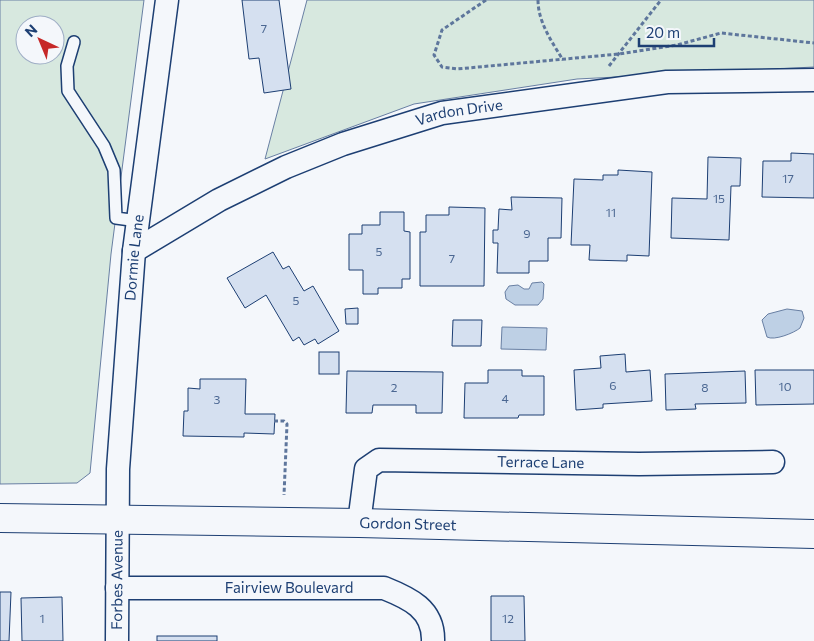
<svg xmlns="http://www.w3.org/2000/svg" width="814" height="641" viewBox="0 0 814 641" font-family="Commissioner,sans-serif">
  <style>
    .green { fill: #d7e8df; stroke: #687fa3; fill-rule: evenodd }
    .water { fill: #bed0e5; stroke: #687fa3 }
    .building { fill: #d5e0f0; stroke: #1d3f73 }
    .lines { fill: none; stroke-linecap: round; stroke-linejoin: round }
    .lane-casing { stroke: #1d3f73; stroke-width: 14 }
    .street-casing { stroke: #1d3f73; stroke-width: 25 }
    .secondary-casing { stroke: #1d3f73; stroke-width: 30 }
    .path { stroke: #5e769c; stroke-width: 3; stroke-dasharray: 4 2.5; stroke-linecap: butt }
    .lane { stroke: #f4f7fb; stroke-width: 11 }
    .street { stroke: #f4f7fb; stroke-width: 22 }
    .secondary { stroke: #f4f7fb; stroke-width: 28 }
    .labels { text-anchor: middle; stroke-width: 4; stroke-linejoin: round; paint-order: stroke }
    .number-label { font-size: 12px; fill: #4b6792 }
    .street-label { font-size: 15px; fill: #1d3f73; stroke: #f4f7fb }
  </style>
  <rect width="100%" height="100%" fill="#f4f7fb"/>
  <!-- green -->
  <g class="green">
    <path d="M0,0H144L111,254L90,473L77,483L0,484ZM25,25H55V55H25Z"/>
    <polygon points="307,0 814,0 814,67 577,79 414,104 265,159"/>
  </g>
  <!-- water -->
  <g class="water">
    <polygon points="542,282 544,284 543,299 538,305 515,305 506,299 505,292 509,286 518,285 524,289 529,289 532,283"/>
    <path d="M787,309L802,311L804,318L800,328C794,333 774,341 767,337L762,320L768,314Z"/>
    <polygon points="502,327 547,328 546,350 501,349"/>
  </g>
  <!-- building -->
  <g class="building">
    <polygon points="242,0 279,0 291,89 264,93 259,58 249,59"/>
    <polygon points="791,153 814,154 814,198 762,197 763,161 791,161"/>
    <polygon points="708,157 741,158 740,186 731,186 729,240 671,238 672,198 707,199"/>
    <polygon points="618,170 652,172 649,256 627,255 627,261 589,260 590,245 571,245 574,179 603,180 603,175 618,175"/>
    <polygon points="511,197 562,198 561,238 548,238 548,261 529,261 529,273 497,273 498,243 493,243 493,230 498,230 499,209 512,210"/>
    <polygon points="449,207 485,208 484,286 420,286 420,232 426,232 426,215 449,215"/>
    <polygon points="380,212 404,212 404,231 410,232 410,279 402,279 402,288 378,288 378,294 363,294 363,270 349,270 349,234 362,234 362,225 380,225"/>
    <polygon points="273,252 283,269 289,266 304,291 313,286 339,331 318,344 315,339 304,345 299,337 293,341 266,295 245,308 227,278"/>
    <polygon points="358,308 358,324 346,324 345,309"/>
    <polygon points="453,320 482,320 481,346 452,346"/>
    <rect x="319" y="352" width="20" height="22"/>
    <polygon points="625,354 626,372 650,370 652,401 603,404 603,408 576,410 574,370 601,368 600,356"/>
    <polygon points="488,370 522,370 522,376 544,376 544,415 519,415 518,418 464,418 465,383 488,383"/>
    <polygon points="755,370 814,370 814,404 756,405"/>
    <polygon points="347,371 443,372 442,413 416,413 416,405 373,405 372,413 346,413"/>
    <polygon points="745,371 746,403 695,404 696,409 666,410 665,374"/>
    <polygon points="200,379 246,379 245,414 275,414 274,434 244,433 244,437 183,436 184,411 188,411 188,388 200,389"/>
    <polygon points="0,592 11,592 9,641 0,641"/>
    <polygon points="491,596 524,596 525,641 491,641"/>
    <polygon points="62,597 63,641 22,641 21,598"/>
    <rect x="157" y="636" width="60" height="5"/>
  </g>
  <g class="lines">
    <!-- lane casing -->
    <g class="lane-casing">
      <polyline id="lane" points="74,42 67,66 68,91 104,146 114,170 116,218 138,221"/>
    </g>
    <!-- street casing -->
    <g class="street-casing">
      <g id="street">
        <path id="s1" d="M134,251L219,200L286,167L343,144L442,113L667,82L814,80"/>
        <path id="s2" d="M359,523L366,469L379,460L639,464L773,462"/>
        <path id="s3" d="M117,588H384C409,598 434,609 433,641"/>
        <path id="s4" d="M117,641L118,469L134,251L167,0"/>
      </g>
    </g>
    <!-- secondary casing -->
    <g class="secondary-casing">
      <g id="secondary">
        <path id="s5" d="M0,518L359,523L814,534"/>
      </g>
    </g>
    <!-- path -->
    <g class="path">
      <polyline points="486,0 442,30 434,55 442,67 457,69 619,54 677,45 721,33 814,43"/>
      <path d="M538,0C538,22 552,42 563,60"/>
      <polyline points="609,66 661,0"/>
      <polyline points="274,421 284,421 287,424 284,495"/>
    </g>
    <!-- lane -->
    <use href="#lane" class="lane"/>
    <!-- street -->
    <use href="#street" class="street"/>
    <!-- secondary -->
    <use href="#secondary" class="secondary"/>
  </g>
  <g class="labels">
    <!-- number labels -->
    <g class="number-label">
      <text x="264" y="33">7</text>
      <text x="788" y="183">17</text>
      <text x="719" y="203">15</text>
      <text x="611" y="217">11</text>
      <text x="527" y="238">9</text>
      <text x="379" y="256">5</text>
      <text x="452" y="263">7</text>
      <text x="296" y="305">5</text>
      <text x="613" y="390">6</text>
      <text x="785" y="391">10</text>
      <text x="394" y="392">2</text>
      <text x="705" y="392">8</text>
      <text x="505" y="403">4</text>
      <text x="217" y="404">3</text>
      <text x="42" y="623">1</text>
      <text x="508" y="623">12</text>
    </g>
    <!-- street labels -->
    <g class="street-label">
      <text dy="5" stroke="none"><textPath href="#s1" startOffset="356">Vardon Drive</textPath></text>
      <text dy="5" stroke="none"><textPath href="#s4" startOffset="384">Dormie Lane</textPath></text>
      <text dy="5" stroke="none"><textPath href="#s2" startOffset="232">Terrace Lane</textPath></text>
      <text dy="5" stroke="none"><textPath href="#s5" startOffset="408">Gordon Street</textPath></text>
      <text dy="5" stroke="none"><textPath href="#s4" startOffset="61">Forbes Avenue</textPath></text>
      <text dy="5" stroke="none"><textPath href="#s3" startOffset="172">Fairview Boulevard</textPath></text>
    </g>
  </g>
  <!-- north arrow -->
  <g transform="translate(40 40) rotate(316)"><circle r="24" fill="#f4f7fb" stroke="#9eadc5"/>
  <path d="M0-4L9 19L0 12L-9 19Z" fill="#c62828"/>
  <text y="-8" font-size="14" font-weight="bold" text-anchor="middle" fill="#1d3f73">N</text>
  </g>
  <!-- scale -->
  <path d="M639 38v8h75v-8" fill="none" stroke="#1d3f73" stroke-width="2.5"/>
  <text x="646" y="38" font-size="15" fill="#1d3f73" stroke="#f4f7fb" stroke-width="4" paint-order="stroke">20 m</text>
</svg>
